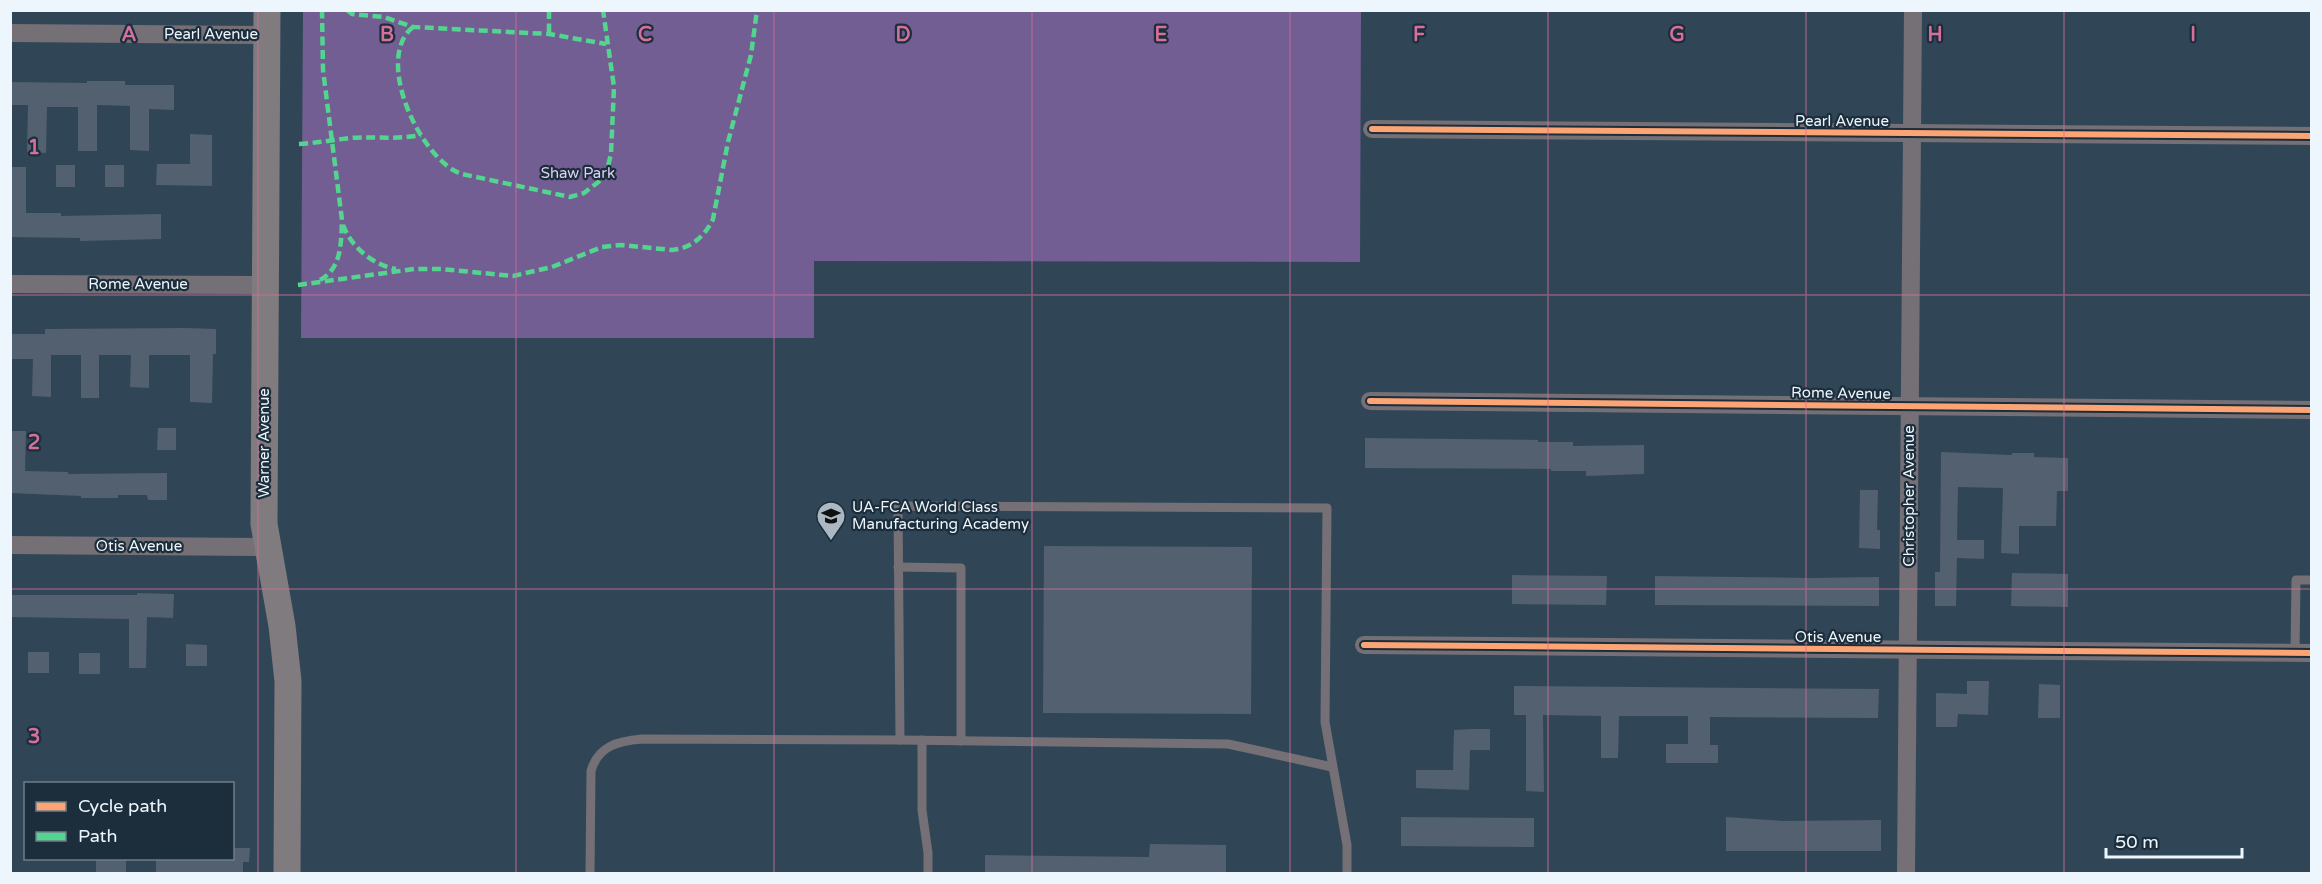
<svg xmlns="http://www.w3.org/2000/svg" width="2322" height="884" viewBox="0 0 2322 884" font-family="'Varela Round',sans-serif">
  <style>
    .green { fill: #725e93 }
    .building { fill: #526070 }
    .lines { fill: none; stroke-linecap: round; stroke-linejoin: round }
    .lane { stroke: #757075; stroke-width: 9 }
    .street { stroke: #757075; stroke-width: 18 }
    .secondary { stroke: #807b7f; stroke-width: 27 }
    .quiet { stroke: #53d58f; stroke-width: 4.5; stroke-dasharray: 9 4.5; stroke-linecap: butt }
    .cycleway-casing { stroke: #1c2d3b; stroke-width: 10 }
    .cycleway { stroke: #fda474; stroke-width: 6 }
    .grid { fill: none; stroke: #d3719c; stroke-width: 1.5; stroke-opacity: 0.55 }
    .labels { text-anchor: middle; stroke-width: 4.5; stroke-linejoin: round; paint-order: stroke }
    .street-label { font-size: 15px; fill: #edf6fd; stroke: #1c2d3b }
    .park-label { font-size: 15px; fill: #decff4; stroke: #1c2d3b }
    .poi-label { font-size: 15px; fill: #edf6fd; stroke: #1c2d3b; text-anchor: start }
    .grid-label { font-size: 20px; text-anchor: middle; font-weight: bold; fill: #d3719c; stroke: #1c2d3b; stroke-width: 4.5; stroke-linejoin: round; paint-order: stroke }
  </style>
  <rect width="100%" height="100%" fill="#304657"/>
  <!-- green -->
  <polygon class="green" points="303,11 1361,11 1360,262 814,261 814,338 301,338"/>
  <!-- building -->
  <g class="building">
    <polygon points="87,81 125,81 125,85 174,85 174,110 149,109 149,151 130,150 130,106 97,105 97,151 78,151 78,107 47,107 46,153 27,152 28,105 10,105 10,82 87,83"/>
    <polygon points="190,134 212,135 212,186 156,185 157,164 190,164"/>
    <rect x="56" y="165" width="19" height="22"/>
    <rect x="105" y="165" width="19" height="22"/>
    <polygon points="10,167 26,167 26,213 61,213 61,216 161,214 161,239 80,241 80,238 10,237"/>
    <polygon points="185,328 216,329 216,354 213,354 212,403 190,402 190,355 149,355 149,388 130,387 131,355 99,355 99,398 81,398 81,355 51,355 51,397 32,396 33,359 10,359 10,334 45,334 45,329"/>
    <polygon points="158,428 176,428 176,450 157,450"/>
    <polygon points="10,431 26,431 25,471 68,472 68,474 167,473 167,500 148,500 147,495 118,495 118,498 81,498 81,496 10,493"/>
    <polygon points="1365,438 1538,440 1538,442 1573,442 1573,446 1644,445 1644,474 1586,476 1586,471 1551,471 1551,469 1365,468"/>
    <polygon points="1941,452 2012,455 2012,453 2034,453 2034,457 2068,458 2068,491 2057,491 2056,526 2019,526 2019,554 2001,553 2003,488 1958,487 1957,540 1984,540 1984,559 1957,558 1956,606 1935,606 1935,572 1940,572"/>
    <polygon points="1860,490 1878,490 1877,530 1880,530 1880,549 1859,548"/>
    <polygon points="1044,546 1252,547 1251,714 1043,713"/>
    <polygon points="2012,573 2068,574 2068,607 2011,606"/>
    <polygon points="1512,575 1607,576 1606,605 1512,604"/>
    <polygon points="1655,576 1811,578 1879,577 1879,606 1655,605"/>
    <polygon points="137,593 174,594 173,618 147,617 146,668 129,668 129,619 10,617 10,595 137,595"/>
    <polygon points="186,644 207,645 207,666 186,666"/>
    <rect x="28" y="652" width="21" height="21"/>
    <rect x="79" y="653" width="21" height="21"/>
    <polygon points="1967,681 1989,681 1988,715 1958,714 1957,727 1936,727 1936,693 1967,694"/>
    <polygon points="2039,684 2060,685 2060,718 2038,718"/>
    <polygon points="1514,686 1879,689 1878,718 1710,717 1710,745 1718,745 1718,763 1666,763 1666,744 1688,744 1688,716 1619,716 1618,758 1601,758 1601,716 1543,715 1544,792 1526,791 1526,715 1514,715"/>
    <polygon points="1473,729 1490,729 1490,750 1470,750 1469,790 1416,788 1416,770 1453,770 1454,730"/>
    <polygon points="1401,817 1534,818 1534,847 1401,846"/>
    <polygon points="1726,817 1783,821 1881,820 1881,851 1726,851"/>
    <polygon points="1150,844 1226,845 1226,873 985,873 985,855 1149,857"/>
    <polygon points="232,848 250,848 249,862 243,862 243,873 156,873 156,858 232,858"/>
    <rect x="96" y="858" width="30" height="15"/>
  </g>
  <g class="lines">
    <!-- lane -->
    <g class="lane">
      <polyline points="898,567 961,568 961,741"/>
      <polyline points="2295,653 2296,580 2312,580"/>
      <polyline points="900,740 1228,744 1332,767"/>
      <polyline points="922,740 922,810 928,853 928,874"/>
      <path d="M590,874L591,771C598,746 618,741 642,739L900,740L898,506L1327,508L1325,722L1347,845V874"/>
    </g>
    <!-- street -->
    <g class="street">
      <polyline points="10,33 267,35"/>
      <polyline points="1372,129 2312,136"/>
      <polyline points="10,284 265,285"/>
      <polyline points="1370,401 2312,410"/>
      <polyline points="10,545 267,547"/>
      <polyline points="1364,645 2312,653"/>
      <polyline points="1906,874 1913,10"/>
    </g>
    <!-- secondary -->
    <polyline class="secondary" points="267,10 264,524 282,626 288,681 287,874"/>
    <!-- quiet -->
    <g class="quiet">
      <polyline points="347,10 352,14 384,17 413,27 549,34 606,44"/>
      <polyline points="549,10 549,34"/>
      <path d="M413,27C373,59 421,161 462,174L570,197L584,193L601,180L607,170L611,154L614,87L603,10"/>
      <path d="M299,144C317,143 333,140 350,138C374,136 397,140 421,135"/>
      <path d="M343,225C351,247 373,265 396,269"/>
      <path d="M320,280C342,268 341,243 342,220L323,70L322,10"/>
      <path d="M298,285L414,269H441L513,276L552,267L602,247L621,245L672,250C692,248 705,236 713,219L728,142L751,55L757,10"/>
    </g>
    <!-- cycleway casing -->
    <g class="cycleway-casing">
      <g id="cycleway">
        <polyline points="1372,129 2312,136"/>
        <polyline points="1370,401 2312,410"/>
        <polyline points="1364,645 2312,653"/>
      </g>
    </g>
    <!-- cycleway -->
    <use href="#cycleway" class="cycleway"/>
  </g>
  <!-- grid -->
  <path class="grid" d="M258,10V874M516,10V874M774,10V874M1032,10V874M1290,10V874M1548,10V874M1806,10V874M2064,10V874M10,295H2312M10,589H2312"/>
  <!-- icons -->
  <defs>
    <g id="school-pin" transform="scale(1.5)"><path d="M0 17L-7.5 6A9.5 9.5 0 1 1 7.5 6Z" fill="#abb8c3" stroke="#1c2d3b"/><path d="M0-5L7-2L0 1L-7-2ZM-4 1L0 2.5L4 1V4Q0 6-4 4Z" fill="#111"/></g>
  </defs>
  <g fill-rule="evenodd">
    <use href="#school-pin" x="831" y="516"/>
  </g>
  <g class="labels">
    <!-- street labels -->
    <g class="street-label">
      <text x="211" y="39">Pearl Avenue</text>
      <text x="1842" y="126">Pearl Avenue</text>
      <text x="138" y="289">Rome Avenue</text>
      <text transform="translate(1841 393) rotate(1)" y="5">Rome Avenue</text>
      <text transform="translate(264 443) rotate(-90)" y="5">Warner Avenue</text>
      <text transform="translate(1909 496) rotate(-90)" y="5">Christopher Avenue</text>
      <text x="139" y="551">Otis Avenue</text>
      <text x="1838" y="642">Otis Avenue</text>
    </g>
    <!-- park labels -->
    <g class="park-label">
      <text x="578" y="178">Shaw Park</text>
    </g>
    <!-- poi labels -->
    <g class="poi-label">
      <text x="852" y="512">UA-FCA World Class<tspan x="852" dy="17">Manufacturing Academy</tspan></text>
    </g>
  </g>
  <g class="grid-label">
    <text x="129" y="41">A</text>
    <text x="387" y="41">B</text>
    <text x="645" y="41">C</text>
    <text x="903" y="41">D</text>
    <text x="1161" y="41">E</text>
    <text x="1419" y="41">F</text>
    <text x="1677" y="41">G</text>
    <text x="1935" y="41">H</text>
    <text x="2193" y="41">I</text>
    <text x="34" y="154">1</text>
    <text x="34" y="449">2</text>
    <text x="34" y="743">3</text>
  </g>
  <!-- border -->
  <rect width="2322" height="884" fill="none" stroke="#edf6fd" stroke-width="24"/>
  <!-- legend -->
  <rect x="24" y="782" width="210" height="78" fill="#1c2d3b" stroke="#707d89" stroke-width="1.5"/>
  <rect x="36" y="802" width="30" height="9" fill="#fda474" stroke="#707d89" stroke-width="1.5"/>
  <text x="78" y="812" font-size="18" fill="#edf6fd">Cycle path</text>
  <rect x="36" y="832" width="30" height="9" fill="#53d58f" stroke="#707d89" stroke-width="1.5"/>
  <text x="78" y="842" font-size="18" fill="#edf6fd">Path</text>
  <!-- scale -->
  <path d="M2106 848v9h136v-9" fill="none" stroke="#edf6fd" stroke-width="3"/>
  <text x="2115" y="848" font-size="18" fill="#edf6fd" stroke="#1c2d3b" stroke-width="4.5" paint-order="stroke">50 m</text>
</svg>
